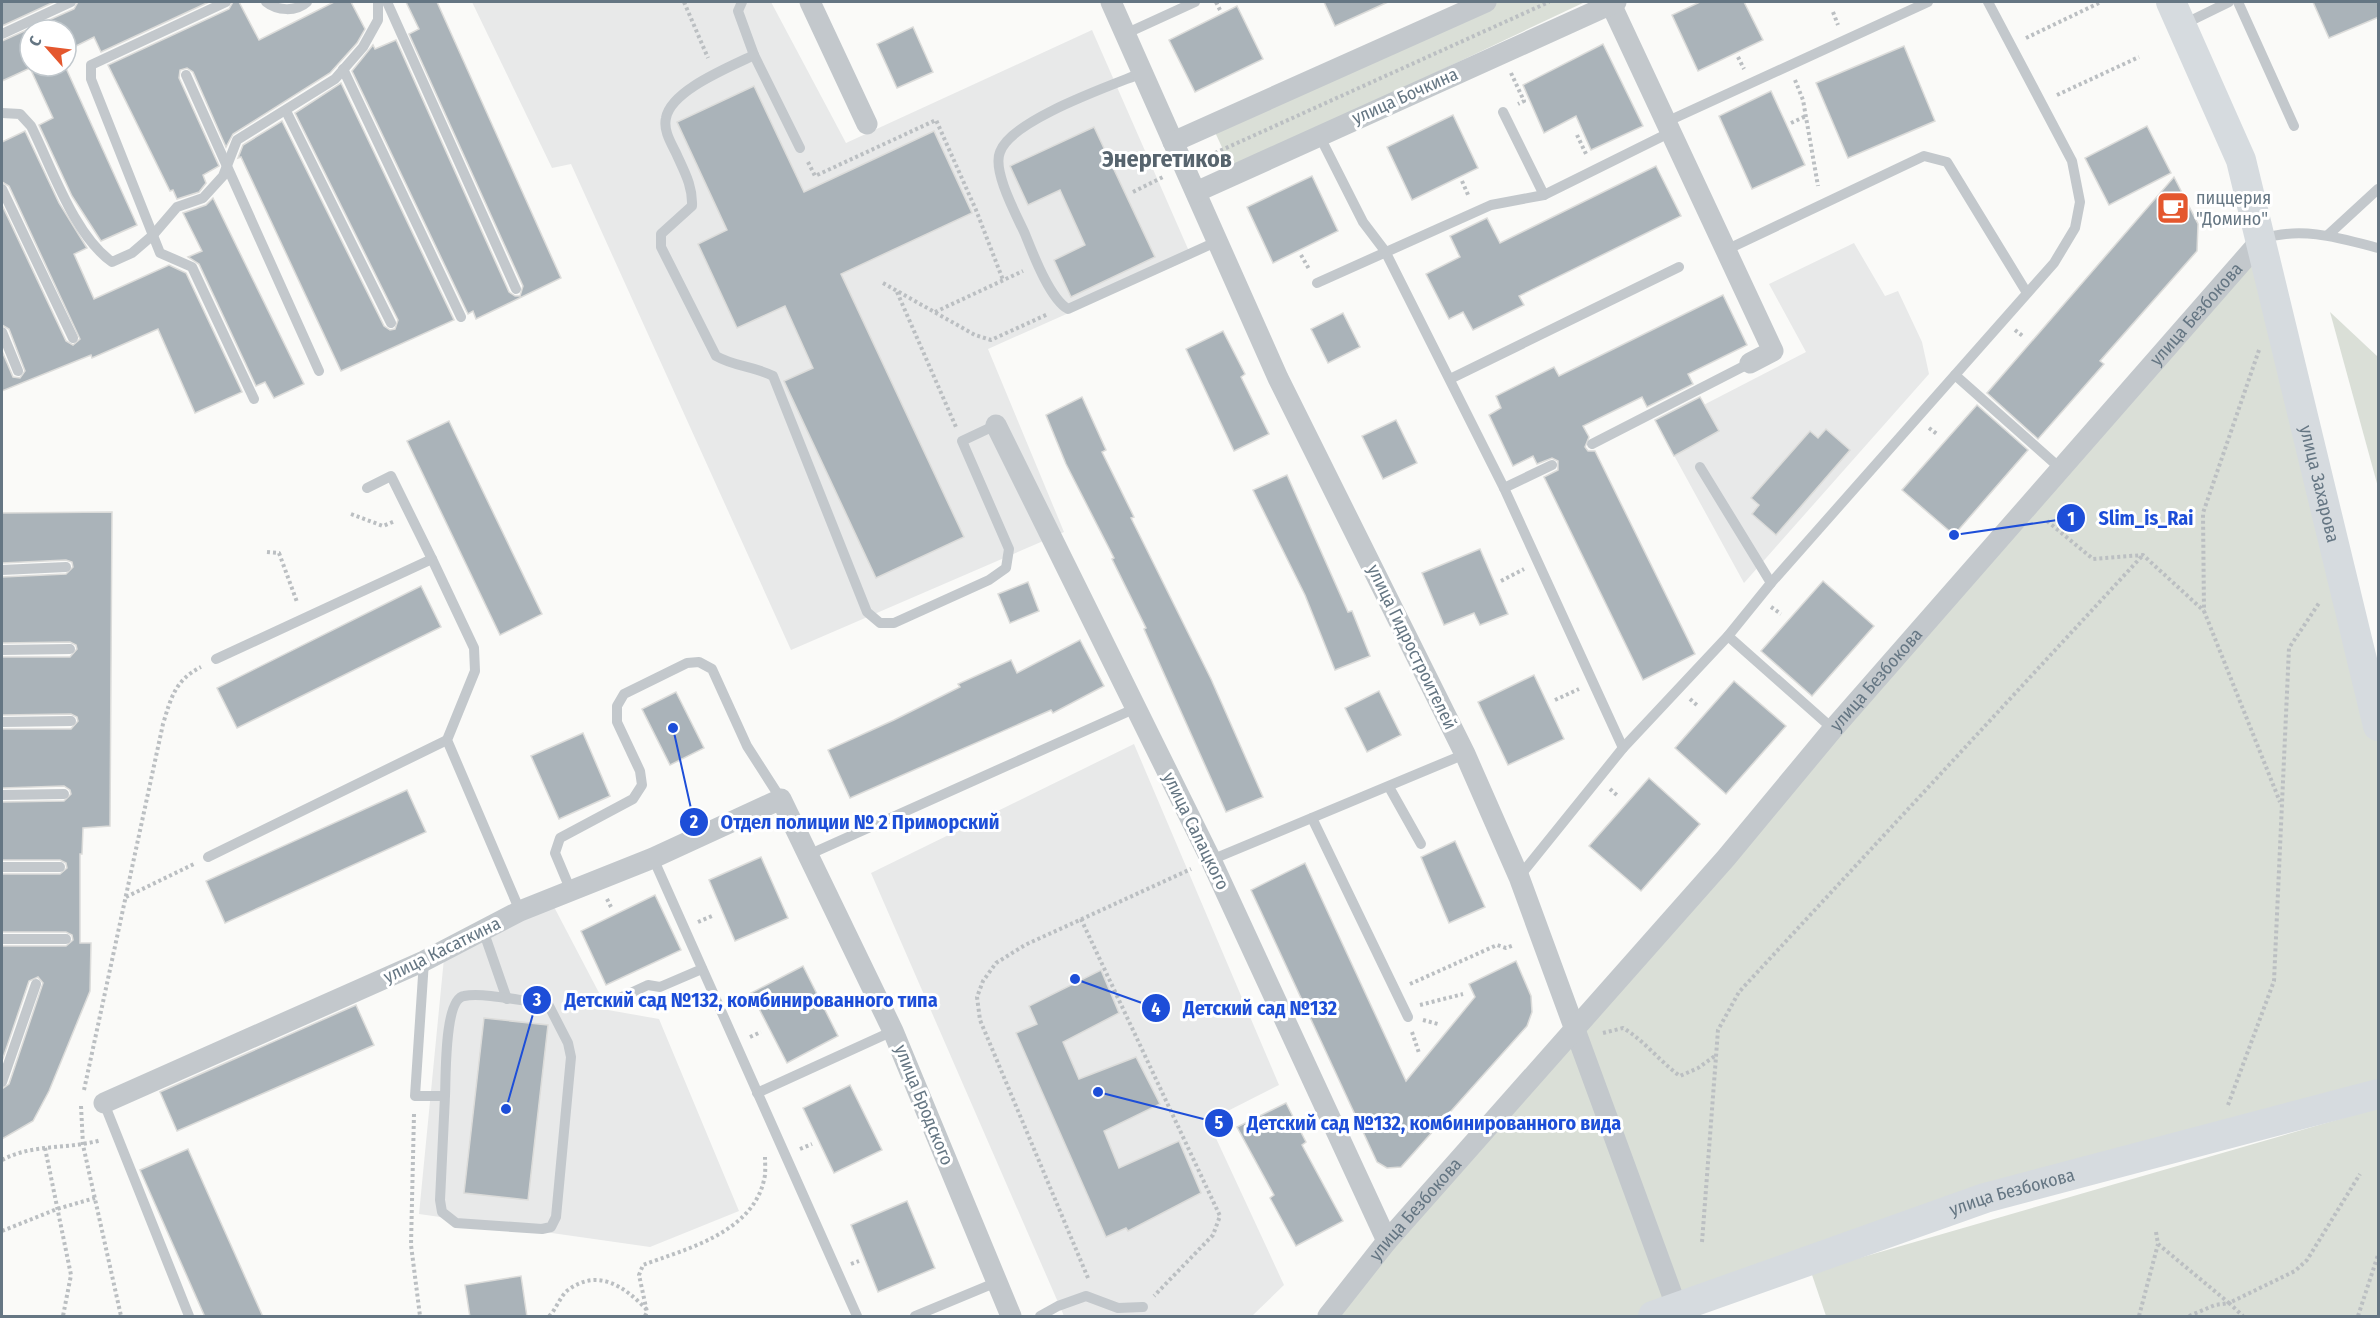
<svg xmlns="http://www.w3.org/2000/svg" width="2380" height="1318" viewBox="0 0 2380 1318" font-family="'Fira Sans Condensed',sans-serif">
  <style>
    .built { fill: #e8e9e9 }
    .green { fill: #dadfd7 }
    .building { fill: #aab3b9; stroke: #dcdcda; stroke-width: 1.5 }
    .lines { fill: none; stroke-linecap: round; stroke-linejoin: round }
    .path { stroke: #bbbfc2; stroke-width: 4; stroke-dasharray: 3 3; stroke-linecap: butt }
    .lane { stroke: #c3c8cc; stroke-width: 10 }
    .street { stroke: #c3c8cc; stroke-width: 21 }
    .secondary { stroke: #d6dbdf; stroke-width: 30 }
    .labels { text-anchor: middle; stroke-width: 6; stroke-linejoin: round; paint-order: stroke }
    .street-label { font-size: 18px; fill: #657683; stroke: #fff }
    .poi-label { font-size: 18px; fill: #657683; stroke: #fff; text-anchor: start }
    .district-label { font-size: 24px; font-weight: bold; fill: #57646e; stroke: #fff }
    .leader { fill: none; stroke: #1d4ed8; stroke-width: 2 }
    .callout-dot { fill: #1d4ed8; stroke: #fff; stroke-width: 2 }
    .mark-label { font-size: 18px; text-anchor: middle; font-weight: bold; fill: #fff }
    .callout-label { font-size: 20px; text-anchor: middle; font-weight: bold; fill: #1d4ed8; stroke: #fff; stroke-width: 6; stroke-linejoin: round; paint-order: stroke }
  </style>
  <rect width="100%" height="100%" fill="#fafaf8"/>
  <!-- built -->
  <g class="built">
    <polygon points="472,2 771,2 846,143 1092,30 1192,258 988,349 1064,532 791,650 571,164 552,168"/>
    <polygon points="1854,243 1885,296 1898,291 1922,342 1929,374 1744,583 1659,428 1806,352 1769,284"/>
    <polygon points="1134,744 1279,1085 1208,1121 1284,1285 1252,1316 1064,1316 871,873"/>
    <polygon points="552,903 608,1010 659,1019 739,1211 650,1247 419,1214 445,948"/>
  </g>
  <!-- green -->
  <g class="green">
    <polygon points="1484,2 1585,2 1232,169 1214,130"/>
    <polygon points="2262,239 2378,726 2378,1094 1985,1198 1653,1316 1328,1316"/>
    <polygon points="2330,312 2378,357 2378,487"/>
    <polygon points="2378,1108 2378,1316 1826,1316 1811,1272"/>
  </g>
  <!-- building -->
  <g class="building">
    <polygon points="2,2 54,2 2,26"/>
    <polygon points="78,2 209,2 101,52 94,37 66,51 66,30 30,30 30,66 65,66 137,225 101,241 72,196 39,125 53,118 30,68 2,81 2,41 74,9"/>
    <polygon points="233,2 239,2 259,40 334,2 351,2 365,29 357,43 330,73 233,134 226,147 193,72 187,68 180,70 179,78 219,166 203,175 206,183 199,192 177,199 173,190 170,191 108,65 229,9"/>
    <polygon points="406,2 437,2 561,278 476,319 473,311 468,314 352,71 373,45 375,49 396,40 509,292 515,296 520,296 523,286 409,34 419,29"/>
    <polygon points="1324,2 1388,2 1335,26"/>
    <polygon points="1700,2 1744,2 1763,40 1698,71 1672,15"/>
    <polygon points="2313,2 2379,2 2379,17 2329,38"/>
    <polygon points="1237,6 1263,59 1195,92 1169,40"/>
    <polygon points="913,27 933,72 897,88 877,44"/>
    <polygon points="1603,44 1643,126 1591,150 1576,116 1544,133 1523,85"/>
    <polygon points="1904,46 1935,121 1848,158 1816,83"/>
    <polygon points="341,83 454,320 341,371 241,157 238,158 243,145 282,121 384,326 390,330 395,329 398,320 295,113"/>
    <polygon points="754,86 804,192 934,131 972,213 841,274 964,537 876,578 784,381 813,368 785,306 737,328 698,244 727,230 677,122"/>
    <polygon points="1771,91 1805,165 1752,189 1719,116"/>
    <polygon points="1453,115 1478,168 1412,200 1387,147"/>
    <polygon points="2147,126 2171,173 2109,205 2085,158"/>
    <polygon points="1094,127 1155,257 1071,297 1054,260 1085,245 1060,190 1028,205 1010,166"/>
    <polygon points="25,131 59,203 87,248 74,254 94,299 169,265 186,273 242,392 195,413 158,329 92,358 91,355 2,391 2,351 13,377 20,378 25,371 9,329 2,325 2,205 66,341 73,345 80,339 9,186 2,182 2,142"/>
    <polygon points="1656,166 1681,216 1519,296 1524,305 1473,330 1463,312 1449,319 1426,274 1460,257 1450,236 1487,218 1500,243"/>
    <polygon points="1312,176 1338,231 1273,263 1247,207"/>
    <polygon points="2174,177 2198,224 2197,251 2100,361 2104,364 2038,439 1987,393"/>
    <polygon points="213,198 304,384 274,398 265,382 256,386 199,264 188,257 202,251 183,213 206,205"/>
    <polygon points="1723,295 1747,345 1688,374 1693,384 1647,407 1642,397 1583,426 1589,437 1585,447 1588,451 1595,451 1695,654 1643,680 1544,477 1558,470 1558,461 1552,458 1537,464 1533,456 1513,466 1489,415 1501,408 1496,396 1554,367 1559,376"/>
    <polygon points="1343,313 1360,347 1328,363 1311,329"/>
    <polygon points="1223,331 1245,374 1241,377 1269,434 1234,451 1186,349"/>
    <polygon points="1082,397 1106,450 1102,452 1134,517 1131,518 1211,679 1263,797 1226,812 1144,629 1146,628 1112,559 1114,558 1066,464 1046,415"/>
    <polygon points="1700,397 1719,431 1674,456 1655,420"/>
    <polygon points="1977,405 2028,450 1954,535 1902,490"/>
    <polygon points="1396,420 1417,463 1383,479 1362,436"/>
    <polygon points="449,421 542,614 500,635 407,441"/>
    <polygon points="1826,429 1850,450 1776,535 1752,514 1759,505 1751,498 1810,431 1818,438"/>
    <polygon points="1287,475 1348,612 1352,611 1370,656 1335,670 1305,595 1253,490"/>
    <polygon points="112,512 110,826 83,828 82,854 80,854 80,943 91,943 90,991 49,1091 33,1121 2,1139 2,1089 9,1084 43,983 38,977 29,981 2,1061 2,946 66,946 73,940 72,935 66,932 2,932 2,874 60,874 67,868 66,863 60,860 2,860 2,802 64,801 71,794 70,790 64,786 2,788 2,729 71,729 78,721 77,717 71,714 2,715 2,657 70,657 77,649 76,645 70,642 2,643 2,577 66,574 73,567 72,562 66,560 2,563 2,513"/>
    <polygon points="1480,549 1508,614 1480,625 1474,613 1444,625 1422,573"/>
    <polygon points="1823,581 1874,626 1812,696 1761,651"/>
    <polygon points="1028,582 1039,611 1010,623 998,594"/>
    <polygon points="421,586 441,627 237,728 217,688"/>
    <polygon points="1080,640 1104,686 1053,713 1051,710 850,798 828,750 894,720 960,687 958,684 1011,660 1017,673"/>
    <polygon points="1534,675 1564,739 1508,765 1478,702"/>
    <polygon points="1734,681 1786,726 1726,794 1675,748"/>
    <polygon points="1379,691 1401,735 1367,752 1345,708"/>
    <polygon points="676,692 704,748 670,765 642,709"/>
    <polygon points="583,733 610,796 559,819 531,756"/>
    <polygon points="1649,778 1700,824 1641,891 1589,846"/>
    <polygon points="407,790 426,832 225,923 206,881"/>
    <polygon points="1455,841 1485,907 1449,923 1421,857"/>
    <polygon points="761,857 788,918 735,941 709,880"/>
    <polygon points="1305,863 1406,1081 1475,997 1469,984 1516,961 1531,996 1532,1012 1527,1026 1401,1167 1387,1168 1377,1162 1251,890"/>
    <polygon points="655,895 681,950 606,985 581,931"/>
    <polygon points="803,966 838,1036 787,1063 751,993"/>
    <polygon points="1101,970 1119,1013 1063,1042 1079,1079 1136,1057 1160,1104 1104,1131 1119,1168 1179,1141 1201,1193 1128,1231 1126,1228 1106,1237 1016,1033 1037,1024 1029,1006"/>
    <polygon points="356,1005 374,1045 177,1131 160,1092"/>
    <polygon points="484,1018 548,1025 528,1200 464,1193"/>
    <polygon points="850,1085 882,1150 834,1173 803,1108"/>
    <polygon points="1286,1103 1306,1142 1302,1145 1343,1221 1296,1246 1270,1198 1274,1195 1237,1127"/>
    <polygon points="188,1149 263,1317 205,1317 140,1170"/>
    <polygon points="907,1201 935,1268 878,1292 851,1225"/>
    <polygon points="521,1276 527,1317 470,1317 465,1285"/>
  </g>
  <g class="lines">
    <!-- path -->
    <g class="path">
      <polyline points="684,2 708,58"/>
      <polyline points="1216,2 1220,10"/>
      <polyline points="1833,12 1838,25"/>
      <polyline points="2026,38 2101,2"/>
      <polyline points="1738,57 1744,69"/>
      <polyline points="1511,73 1524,101 1518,104"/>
      <polyline points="1795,80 1803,100 1818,186"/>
      <polyline points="2057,95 2139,57"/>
      <polyline points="1791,123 1806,116"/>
      <polyline points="1577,135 1587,156"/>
      <polyline points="1204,158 1549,2"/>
      <polyline points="808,162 815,176 936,120 976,210 1003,280"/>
      <polyline points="1462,181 1469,197"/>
      <polyline points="1133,192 1165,176"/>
      <polyline points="1301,255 1309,269"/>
      <polyline points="883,283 975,335 991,340 1048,314"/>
      <polyline points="897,292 956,427"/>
      <polyline points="935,312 1023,271"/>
      <polyline points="2015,330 2024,337"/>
      <polyline points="2259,350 2203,513 2204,611 2280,802"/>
      <polyline points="1929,428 1937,434"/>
      <polyline points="351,514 383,526 395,521"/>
      <polyline points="2047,521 2093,559 2143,555 2204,611"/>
      <polyline points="267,552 279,553 297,602"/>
      <polyline points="1501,581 1524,569"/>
      <polyline points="1771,607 1781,614"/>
      <polyline points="1690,699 1698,706"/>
      <polyline points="1555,700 1579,689"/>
      <polyline points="1610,789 1619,797"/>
      <polyline points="126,897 194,864"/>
      <polyline points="607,899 611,907"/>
      <polyline points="1081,919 1220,1216 1213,1235 1154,1296"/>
      <polyline points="698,922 712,916"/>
      <polyline points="1410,984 1497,945 1506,948 1514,945"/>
      <polyline points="1420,1005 1463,994"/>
      <polyline points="1423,1020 1438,1024"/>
      <polyline points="1412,1032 1419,1053"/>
      <path d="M1603,1033L1623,1028C1645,1041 1659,1061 1680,1076L1698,1068L1716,1055"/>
      <polyline points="750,1037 761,1032"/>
      <path d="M84,1090L163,724C171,698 175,680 201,667"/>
      <polyline points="2228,1105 2274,981 2289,648 2319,603"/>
      <polyline points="81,1106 83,1145 121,1316"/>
      <polyline points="414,1114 411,1245 420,1316"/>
      <polyline points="45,1148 71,1275 63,1316"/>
      <polyline points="800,1149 812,1144"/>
      <path d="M2,1160C34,1143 67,1150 101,1140"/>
      <polyline points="2,1231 57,1209 95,1198"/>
      <polyline points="2156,1232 2158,1244 2229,1303 2295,1271 2307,1260 2360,1174"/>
      <polyline points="1702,1242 1718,1030 1739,992 2143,555"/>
      <polyline points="851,1264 859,1261"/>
      <polyline points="1088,1278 980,1020 977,997 983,981 996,963 1025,945 1191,869"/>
      <path d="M549,1316C556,1310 560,1296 568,1290C598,1268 624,1286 646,1309"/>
      <path d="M645,1316L647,1312L639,1275L643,1265C686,1249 752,1233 764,1180C766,1173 765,1164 765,1157"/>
      <polyline points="2139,1316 2158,1244"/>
      <polyline points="2189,1316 2215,1305 2229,1303 2243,1316"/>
      <polyline points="2358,1316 2378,1255"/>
    </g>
    <!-- lane -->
    <g class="lane">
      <polyline points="226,2 91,65 91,79 160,253 192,267 254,399"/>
      <path d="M266,2C277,11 296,12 307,2"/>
      <polyline points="387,2 516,289"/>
      <path d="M742,2L738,11L754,55C730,67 671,90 666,118C663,130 671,143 676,153C684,171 693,186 692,206L661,234V247L716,356C735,367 754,366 773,376L867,612L880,623H894L989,580L1006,568L1009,549L962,441L996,425"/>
      <polyline points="2238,2 2294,126"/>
      <polyline points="2184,24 2229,2"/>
      <polyline points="2,34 71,2"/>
      <polyline points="1125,34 1195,2"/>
      <polyline points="754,55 800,148"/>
      <polyline points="343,69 461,317"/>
      <path d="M1142,73C1110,86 1011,120 1000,152C992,171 1017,216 1025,234C1033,254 1050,299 1068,309L1218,241"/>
      <polyline points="186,75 319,371"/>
      <polyline points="286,111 391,323"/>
      <polyline points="1503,112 1544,195"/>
      <path d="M2,113L20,114L31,126C52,168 74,235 112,262L132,253L153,235L177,207L203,198L223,176L237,140L335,79L363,47L378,20V2"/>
      <polyline points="1666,122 1928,2"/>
      <polyline points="1319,135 1363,222 1385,251 1504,488 1623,748"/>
      <polyline points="2,189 73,338"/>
      <polyline points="2328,235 2378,189"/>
      <path d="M2262,239C2301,226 2340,238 2378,248"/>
      <polyline points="1726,250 1924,156 1947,162 2027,293"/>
      <polyline points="1317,283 1491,205 1544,195 1671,132"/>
      <polyline points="2,332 18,371"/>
      <polyline points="1955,375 2061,469"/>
      <polyline points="1450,379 1679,267"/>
      <polyline points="1592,444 1750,363"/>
      <polyline points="1700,467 1771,583"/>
      <polyline points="367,488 391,476 432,559"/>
      <polyline points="1504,488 1552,465"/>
      <polyline points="2,570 66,567"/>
      <polyline points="1728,636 1833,729"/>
      <polyline points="2,650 70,649"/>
      <polyline points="216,659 432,559 474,648 475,671 447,740 520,911"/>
      <polyline points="2,722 71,721"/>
      <polyline points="1389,787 1421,844"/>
      <polyline points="2,795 64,794"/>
      <polyline points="1312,818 1408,1017"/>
      <polyline points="808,855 1136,708"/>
      <polyline points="208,857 447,740"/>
      <polyline points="653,858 857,1316"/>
      <polyline points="1211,860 1465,754"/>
      <polyline points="2,867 60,867"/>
      <polyline points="1519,877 1623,748 1728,636 1771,583 2054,263 2075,228 2080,202 2072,161 1988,2"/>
      <polyline points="571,891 555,853 560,838 633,799 642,785 640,771 617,722 617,706 624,694 687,663 699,662 712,669 747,746 781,799"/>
      <polyline points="483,930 507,999"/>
      <polyline points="2,939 66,939"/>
      <path d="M424,961L415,1096H445L440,1200L442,1212L456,1223L542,1229L551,1227L556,1217L571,1057L568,1043L548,1004C526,1002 484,992 464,996C444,999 446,1078 445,1096"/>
      <polyline points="611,1002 648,985 660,987 702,969"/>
      <polyline points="2,1082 36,984"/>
      <polyline points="757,1093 893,1031"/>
      <polyline points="104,1103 189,1316"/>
      <polyline points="915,1316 997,1282"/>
      <polyline points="1040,1316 1058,1306 1086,1296 1118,1308 1143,1307"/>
    </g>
    <!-- street -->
    <g class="street">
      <polyline points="810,2 867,124"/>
      <polyline points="1111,2 1278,378 1465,754 1519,877 1677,1308"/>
      <polyline points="1610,2 1773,351 1750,363"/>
      <polyline points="1173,142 1486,2"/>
      <polyline points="1196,192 1616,2"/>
      <polyline points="996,425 1211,860 1387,1241"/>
      <polyline points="104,1103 424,961 520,911 653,858 781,799 893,1031 1011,1316"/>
      <path id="s1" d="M1328,1316L1387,1241L1726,858L1833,729L2262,239"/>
    </g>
    <!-- secondary -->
    <g class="secondary">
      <path id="s2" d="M2171,2L2241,160L2378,726"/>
      <path id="s3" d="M1653,1316L1985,1198L2378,1094"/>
    </g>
  </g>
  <!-- icons -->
  <defs>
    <g id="cafe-square" transform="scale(1.725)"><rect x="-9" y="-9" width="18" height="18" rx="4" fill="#e4572e" stroke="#fff"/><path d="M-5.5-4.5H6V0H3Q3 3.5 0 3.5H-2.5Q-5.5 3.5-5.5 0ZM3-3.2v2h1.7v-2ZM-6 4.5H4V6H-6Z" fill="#fff"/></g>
  </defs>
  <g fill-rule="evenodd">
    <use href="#cafe-square" x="2173" y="208"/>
  </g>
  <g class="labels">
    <!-- street labels -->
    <g class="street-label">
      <text transform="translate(1405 96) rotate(-24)" y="6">улица Бочкина</text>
      <text dy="6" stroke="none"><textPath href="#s1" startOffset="1326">улица Безбокова</textPath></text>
      <text dy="6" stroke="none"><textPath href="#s2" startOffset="506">улица Захарова</textPath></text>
      <text transform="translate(1412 647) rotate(64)" y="6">улица Гидростроителей</text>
      <text dy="6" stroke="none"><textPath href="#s1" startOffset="840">улица Безбокова</textPath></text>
      <text transform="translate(1196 831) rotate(64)" y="6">улица Салацкого</text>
      <text transform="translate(442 950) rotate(-26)" y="6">улица Касаткина</text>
      <text transform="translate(924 1105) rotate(68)" y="6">улица Бродского</text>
      <text dy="6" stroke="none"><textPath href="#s3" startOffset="380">улица Безбокова</textPath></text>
      <text dy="6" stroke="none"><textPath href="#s1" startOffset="138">улица Безбокова</textPath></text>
    </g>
    <!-- poi labels -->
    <g class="poi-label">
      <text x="2196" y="204">пиццерия<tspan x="2196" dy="21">"Домино"</tspan></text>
    </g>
    <!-- district labels -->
    <g class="district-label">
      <text x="1167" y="167">Энергетиков</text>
    </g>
  </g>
  <!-- callouts -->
  <path class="leader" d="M1954 535L2071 518M673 728L694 822M506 1109L537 1000M1075 979L1156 1008M1098 1092L1219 1123"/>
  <g class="callout-dot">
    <circle cx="1954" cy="535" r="6"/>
    <circle cx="673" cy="728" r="6"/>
    <circle cx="506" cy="1109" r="6"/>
    <circle cx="1075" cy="979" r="6"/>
    <circle cx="1098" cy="1092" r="6"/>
    <circle cx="2071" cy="518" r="15"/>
    <circle cx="694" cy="822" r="15"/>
    <circle cx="537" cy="1000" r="15"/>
    <circle cx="1156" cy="1008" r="15"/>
    <circle cx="1219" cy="1123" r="15"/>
  </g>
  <g class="mark-label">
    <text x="2071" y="525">1</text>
    <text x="694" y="828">2</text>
    <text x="537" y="1006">3</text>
    <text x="1156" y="1015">4</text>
    <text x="1219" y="1129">5</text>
  </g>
  <g class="callout-label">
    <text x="2146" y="525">Slim_is_Rai</text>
    <text x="860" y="829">Отдел полиции № 2 Приморский</text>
    <text x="751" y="1007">Детский сад №132, комбинированного типа</text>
    <text x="1260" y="1015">Детский сад №132</text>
    <text x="1434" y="1130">Детский сад №132, комбинированного вида</text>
  </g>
  <!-- border -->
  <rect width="2380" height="1318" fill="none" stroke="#657683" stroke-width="6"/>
  <!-- north arrow -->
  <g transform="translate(48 48) rotate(298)"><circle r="28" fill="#ffffff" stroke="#c1c8cd" stroke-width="1.5"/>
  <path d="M0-4.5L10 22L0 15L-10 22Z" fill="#e4572e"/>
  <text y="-9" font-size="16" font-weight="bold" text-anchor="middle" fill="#657683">С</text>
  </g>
</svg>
